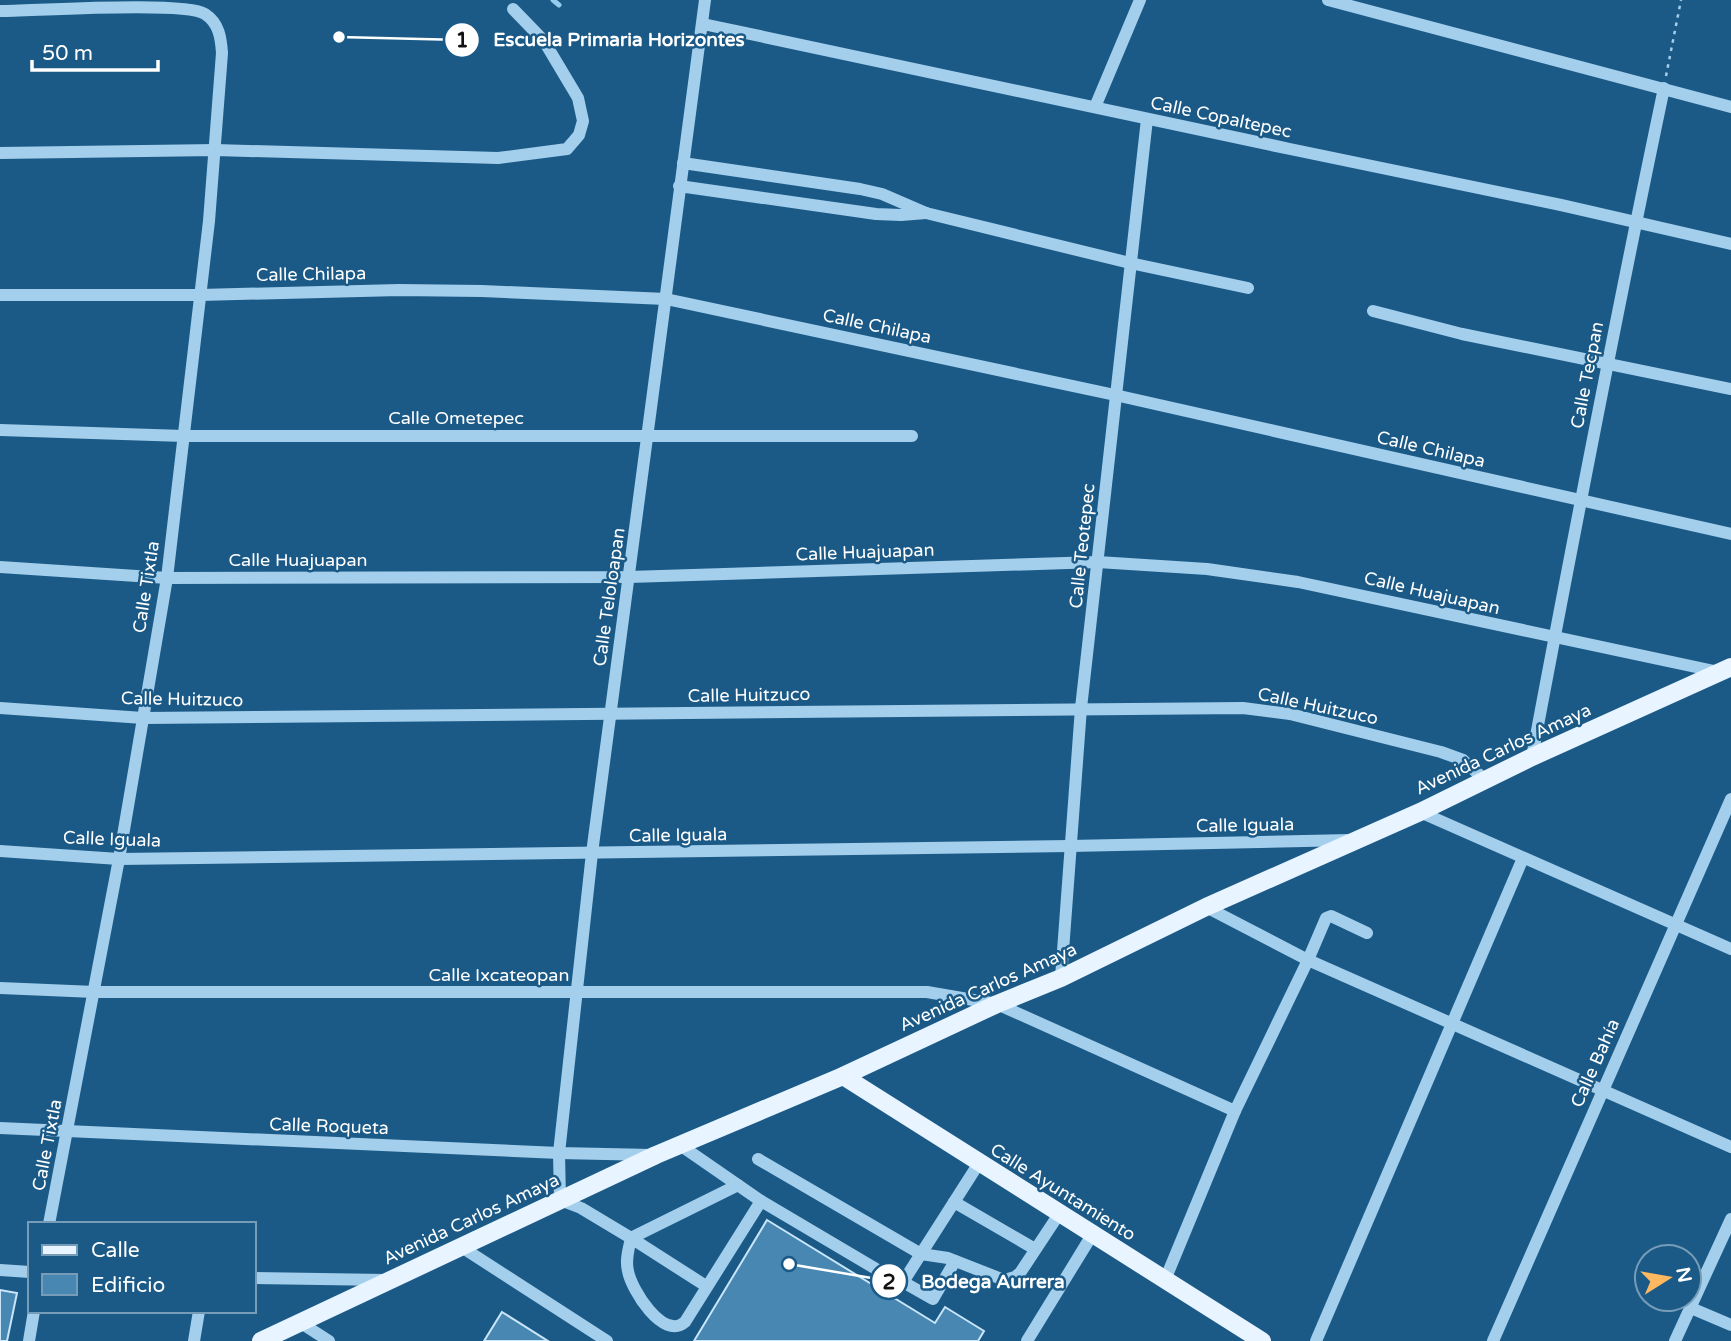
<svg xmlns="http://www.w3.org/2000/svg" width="1731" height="1341" viewBox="0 0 1731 1341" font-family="'Varela Round',sans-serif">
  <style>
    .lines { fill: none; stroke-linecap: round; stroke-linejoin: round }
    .stream { stroke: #95ccee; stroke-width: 5 }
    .building { fill: #4787b2; stroke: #c8e5f9; stroke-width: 2 }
    .path { stroke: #a3cfec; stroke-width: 2.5; stroke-dasharray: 3.5 5; stroke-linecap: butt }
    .minor { stroke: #a3cfec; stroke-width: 12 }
    .major { stroke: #e8f4ff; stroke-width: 18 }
    .labels { text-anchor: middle; stroke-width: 5; stroke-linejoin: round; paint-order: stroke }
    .street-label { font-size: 18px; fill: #fff; stroke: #1b5a87 }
    .leader { fill: none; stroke: #fff; stroke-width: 2.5 }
    .callout-dot { fill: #fff; stroke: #1b5a87; stroke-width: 2.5 }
    .mark-label { font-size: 21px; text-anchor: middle; font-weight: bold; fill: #111 }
    .callout-label { font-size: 19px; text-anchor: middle; font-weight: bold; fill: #fff; stroke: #1b5a87; stroke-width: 5; stroke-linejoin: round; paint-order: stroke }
  </style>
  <rect width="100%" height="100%" fill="#1b5a87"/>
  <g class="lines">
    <!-- stream -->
    <polyline class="stream" points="553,0 559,5"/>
  </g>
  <!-- building -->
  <g class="building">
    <polygon points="767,1220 935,1323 945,1307 984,1331 978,1341 694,1341"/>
    <polygon points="0,1290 17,1293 7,1341 0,1341"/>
    <polygon points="502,1312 548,1341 484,1341"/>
  </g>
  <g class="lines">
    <!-- path -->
    <polyline class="path" points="1666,76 1681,0"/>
    <!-- minor -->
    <g class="minor">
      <path d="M705,0L592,853L559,1153L560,1200L581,1208L631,1238C629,1248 625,1260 628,1271C631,1289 663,1341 685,1322L761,1201"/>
      <polyline points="1328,0 1731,107"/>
      <path d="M0,11C33,11 185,1 205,14C219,23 221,38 222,53L209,221L167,578L119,859L49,1224"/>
      <polyline points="703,24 1290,149 1561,205 1731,244"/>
      <polyline points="1095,107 1140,0"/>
      <polyline points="0,153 216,150 498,158 567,149 579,135 583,121 578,98 544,41 513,9"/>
      <polyline points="683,163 860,189 882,194 926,213 1130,263 1248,288"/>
      <polyline points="679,186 876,214 901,215 926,213"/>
      <polyline points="0,295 200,295 399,290 482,291 666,299 1115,395 1731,534"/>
      <polyline points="1373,311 1462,334 1731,389"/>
      <polyline points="0,430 184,436 912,436"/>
      <polyline points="0,567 167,578 629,577 1098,562 1207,569 1298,582 1719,672"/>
      <polyline points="0,708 143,718 1243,708 1290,714 1441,752 1463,760 1485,780"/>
      <path d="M1532,757C1574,534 1617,311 1664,88"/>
      <polyline points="1420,812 1731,949"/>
      <polyline points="0,851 119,859 1070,846 1350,840"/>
      <polyline points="1206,907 1308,960 1731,1147"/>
      <polyline points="1061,978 1081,708 1147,119"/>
      <polyline points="0,988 95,992 927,992 997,1004 1235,1111"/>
      <polyline points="0,1128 559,1153 652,1155"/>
      <polyline points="680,1145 761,1201 893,1279 903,1282 979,1163"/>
      <polyline points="758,1159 921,1254 948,1258 1004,1280 1015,1277 1020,1273 1059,1214"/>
      <polyline points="954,1202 1035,1249"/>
      <polyline points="463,1248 607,1341"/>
      <polyline points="0,1270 30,1272"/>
      <polyline points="254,1278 386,1280"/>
      <polyline points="1165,1280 1235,1111 1308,960 1326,918 1331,916 1367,933"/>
      <polyline points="903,1282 933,1299 955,1261"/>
      <polyline points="706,1286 631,1238 738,1185"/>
      <polyline points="1691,1308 1731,1325"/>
      <polyline points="301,1323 329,1341"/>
      <polyline points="29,1341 34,1311"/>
      <polyline points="194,1341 199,1311"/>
      <polyline points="1027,1341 1092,1235"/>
      <polyline points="1316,1341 1523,858"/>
      <polyline points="1493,1341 1731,799"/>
      <polyline points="1675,1341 1731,1219"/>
    </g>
    <!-- major -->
    <g class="major">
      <polyline points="843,1076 1262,1341"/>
      <polyline points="261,1341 656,1155 843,1076 997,1004 1061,978 1206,907 1420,812 1532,757 1731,667"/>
    </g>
  </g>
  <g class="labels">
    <!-- street labels -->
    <g class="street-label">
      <text transform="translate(1221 117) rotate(12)" y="6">Calle Copaltepec</text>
      <text transform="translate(311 274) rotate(-1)" y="6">Calle Chilapa</text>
      <text transform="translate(877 326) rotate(12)" y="6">Calle Chilapa</text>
      <text transform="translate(1587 375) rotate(-79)" y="6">Calle Tecpan</text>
      <text x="456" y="424">Calle Ometepec</text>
      <text transform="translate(1431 449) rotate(13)" y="6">Calle Chilapa</text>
      <text transform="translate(1082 546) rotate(-84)" y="6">Calle Teotepec</text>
      <text transform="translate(865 552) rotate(-2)" y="6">Calle Huajuapan</text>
      <text x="298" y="566">Calle Huajuapan</text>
      <text transform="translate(146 587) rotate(-81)" y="6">Calle Tixtla</text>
      <text transform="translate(1432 593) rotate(13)" y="6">Calle Huajuapan</text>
      <text transform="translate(609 597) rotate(-82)" y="6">Calle Teloloapan</text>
      <text transform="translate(749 695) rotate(-1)" y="6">Calle Huitzuco</text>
      <text transform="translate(182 699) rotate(1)" y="6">Calle Huitzuco</text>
      <text transform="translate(1318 706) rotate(12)" y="6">Calle Huitzuco</text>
      <text transform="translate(1503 749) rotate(-25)" y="6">Avenida Carlos Amaya</text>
      <text transform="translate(1245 825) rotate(-1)" y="6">Calle Iguala</text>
      <text transform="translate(678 835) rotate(-1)" y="6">Calle Iguala</text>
      <text transform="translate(112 839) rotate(2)" y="6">Calle Iguala</text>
      <text x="499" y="981">Calle Ixcateopan</text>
      <text transform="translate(988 987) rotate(-24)" y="6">Avenida Carlos Amaya</text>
      <text transform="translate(1595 1063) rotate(-66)" y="6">Calle Bahía</text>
      <text transform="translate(329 1126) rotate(2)" y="6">Calle Roqueta</text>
      <text transform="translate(47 1145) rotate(-79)" y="6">Calle Tixtla</text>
      <text transform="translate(1063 1192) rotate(32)" y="6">Calle Ayuntamiento</text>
      <text transform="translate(471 1219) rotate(-25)" y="6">Avenida Carlos Amaya</text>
    </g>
  </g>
  <!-- callouts -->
  <path class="leader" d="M339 37L462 40M789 1264L889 1281"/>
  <g class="callout-dot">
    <circle cx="339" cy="37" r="7"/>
    <circle cx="789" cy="1264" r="7"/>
    <circle cx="462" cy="40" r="18"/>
    <circle cx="889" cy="1281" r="18"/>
  </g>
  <g class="mark-label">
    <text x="462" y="47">1</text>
    <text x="889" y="1289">2</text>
  </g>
  <g class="callout-label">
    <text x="619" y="46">Escuela Primaria Horizontes</text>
    <text x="993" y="1288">Bodega Aurrera</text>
  </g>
  <!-- legend -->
  <rect x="28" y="1222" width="228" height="91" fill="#1b5a87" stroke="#769cb7" stroke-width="2"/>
  <rect x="42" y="1245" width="35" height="10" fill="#e8f4ff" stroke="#769cb7" stroke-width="2"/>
  <text x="91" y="1257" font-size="21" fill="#ffffff">Calle</text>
  <rect x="42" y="1274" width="35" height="21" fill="#4787b2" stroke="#769cb7" stroke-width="2"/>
  <text x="91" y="1292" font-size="21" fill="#ffffff">Edificio</text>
  <!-- north arrow -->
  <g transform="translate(1668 1278) rotate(79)"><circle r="33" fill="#1b5a87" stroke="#769cb7" stroke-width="2"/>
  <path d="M0-5L12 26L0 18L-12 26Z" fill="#feb85f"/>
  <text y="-10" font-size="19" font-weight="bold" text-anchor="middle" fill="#ffffff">N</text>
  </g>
  <!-- scale -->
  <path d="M32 60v10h126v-10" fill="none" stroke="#ffffff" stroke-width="3.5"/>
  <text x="42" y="60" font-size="21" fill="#ffffff" stroke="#1b5a87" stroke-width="5" paint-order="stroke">50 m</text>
</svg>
